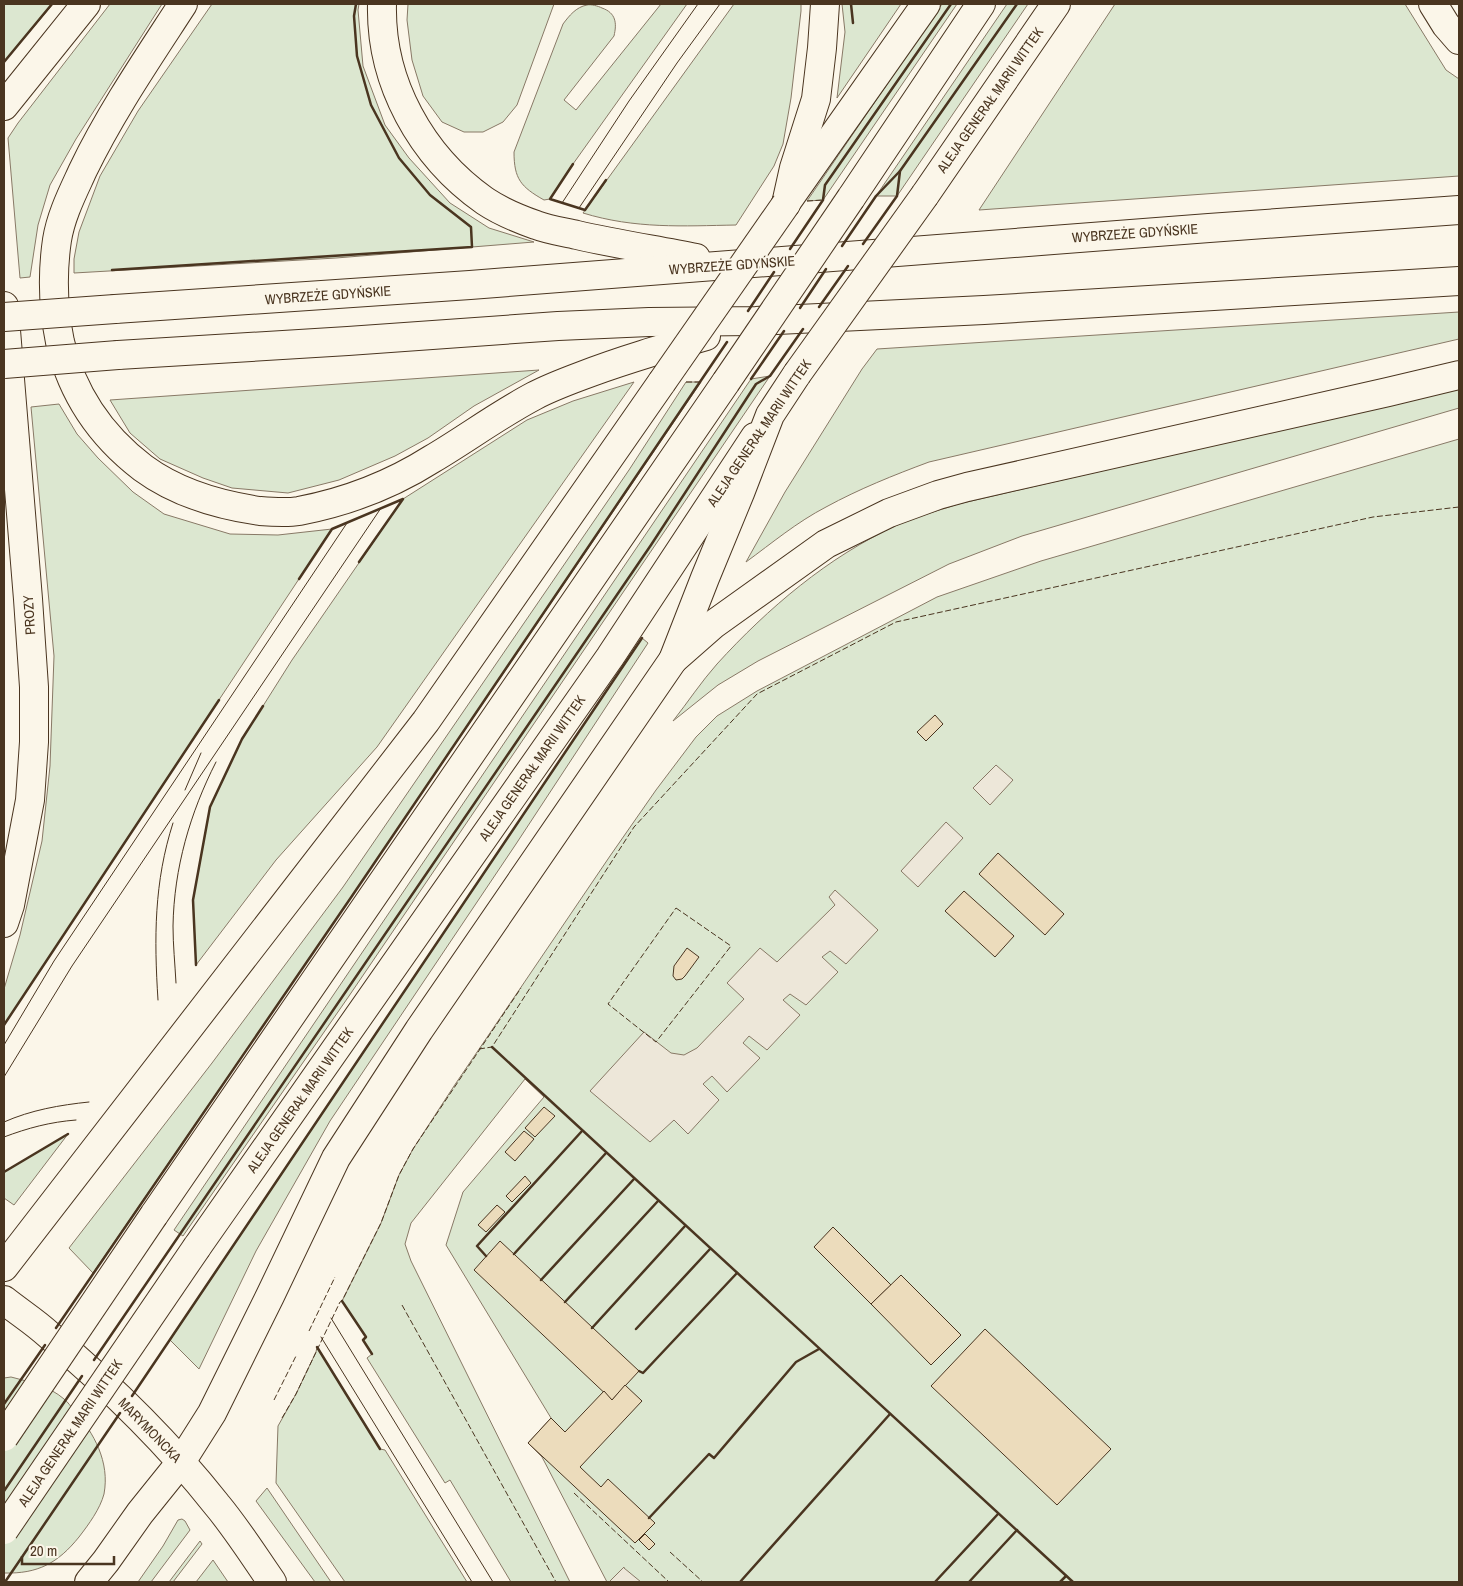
<svg xmlns="http://www.w3.org/2000/svg" width="1463" height="1586" viewBox="0 0 1463 1586" font-family="'Archivo Narrow',sans-serif">
  <style>
    .green { fill: #dce7d0; stroke: #887966 }
    .parking { fill: #ede7d9; stroke: #887966 }
    .building { fill: #ecdcbc; stroke: #4a3520 }
    .lines { fill: none; stroke-linecap: round; stroke-linejoin: round }
    .street-casing { stroke: #4a3520; stroke-width: 30 }
    .secondary-casing { stroke: #4a3520; stroke-width: 30 }
    .primary-casing { stroke: #4a3520; stroke-width: 30 }
    .highway-casing { stroke: #4a3520; stroke-width: 30 }
    .street { stroke: #fbf6e9; stroke-width: 28 }
    .secondary { stroke: #fbf6e9; stroke-width: 28 }
    .primary { stroke: #fbf6e9; stroke-width: 28 }
    .highway { stroke: #fbf6e9; stroke-width: 28 }
    .tram { stroke: #4a3520; stroke-width: 1 }
    .secondary-bridge-casing { stroke: #4a3520; stroke-width: 30; stroke-linecap: butt }
    .primary-bridge-casing { stroke: #4a3520; stroke-width: 30; stroke-linecap: butt }
    .highway-bridge-casing { stroke: #4a3520; stroke-width: 30; stroke-linecap: butt }
    .secondary-bridge { stroke: #fbf6e9; stroke-width: 28 }
    .primary-bridge { stroke: #fbf6e9; stroke-width: 28 }
    .highway-bridge { stroke: #fbf6e9; stroke-width: 28 }
    .fence { stroke: #4a3520; stroke-width: 1; stroke-dasharray: 6 2.5; stroke-linecap: butt }
    .wall { stroke: #4a3520; stroke-width: 2.5 }
    .labels { text-anchor: middle; stroke-width: 4; stroke-linejoin: round; paint-order: stroke }
    .street-label { font-size: 14px; fill: #4a3520; stroke: #fbf6e9 }
  </style>
  <rect width="100%" height="100%" fill="#fbf6e9"/>
  <!-- green -->
  <g class="green">
    <polygon points="4,4 53,4 4,62"/>
    <polygon points="110,4 162,4 76,139 50,185 38,225 30,277 20,278 8,138 18,123"/>
    <polygon points="212,4 359,4 358,10 363,66 385,125 409,158 450,203 489,228 534,242 336,258 74,273 74,259 79,232 100,176 138,111"/>
    <polygon points="408,4 554,4 517,105 503,122 483,132 464,132 442,122 423,96 412,60 407,20"/>
    <path d="M661,4H687L573,164L550,199L544,200C521,187 514,179 514,152L563,24C569,16 576,7 587,5C591,4 598,6 602,8C616,13 617,23 614,36L564,100L576,110Z"/>
    <path d="M734,4H801V11L791,98L783,144L774,166L736,225C683,226 635,229 583,213Z"/>
    <polygon points="842,4 901,4 837,98 845,32"/>
    <polygon points="942,4 957,4 823,200 807,201"/>
    <polygon points="1007,4 1028,4 897,196 876,196"/>
    <polygon points="1115,4 1405,4 1446,70 1459,79 1459,176 979,210"/>
    <path d="M1459,312V339L929,462C894,475 859,489 826,507C797,522 772,543 746,562L785,492L862,369L877,349Z"/>
    <polygon points="539,370 474,406 428,438 395,456 339,480 288,493 232,488 203,478 160,459 130,433 110,400"/>
    <polygon points="770,376 349,996 183,1236 174,1230 751,379"/>
    <polygon points="634,382 377,747 276,860 196,965 193,900 210,807 242,739 263,706 292,660 403,499 527,420 573,401"/>
    <polygon points="686,382 701,382 352,896 93,1273 69,1248 212,1063 343,887 629,470"/>
    <path d="M1459,388V408L1022,536L949,564L758,661L718,685L673,721C688,702 701,682 717,664C768,608 828,557 897,525C916,516 938,511 958,504Z"/>
    <polygon points="59,404 77,434 98,458 133,492 164,514 230,534 278,535 332,529 4,1025 4,989 20,935 42,841 50,766 54,656 31,407"/>
    <polygon points="1459,439 1459,1582 607,1582 542,1457 528,1443 551,1418 446,1245 463,1192 544,1097 525,1079 411,1223 405,1244 411,1261 570,1582 511,1582 450,1480 445,1483 367,1358 372,1354 363,1340 366,1337 342,1301 381,1223 399,1175 413,1149 454,1086 610,856 656,790 696,737 717,716 757,691 937,597 1041,561"/>
    <polygon points="642,638 648,643 516,844 330,1121 256,1251 199,1369 170,1340"/>
    <polygon points="68,1134 14,1205 4,1198 4,1172"/>
    <polygon points="317,1347 380,1449 385,1450 467,1582 345,1582 276,1483 278,1426 296,1394 316,1352"/>
    <path d="M11,1377C30,1382 49,1386 64,1399C68,1402 71,1407 74,1410C94,1433 110,1462 104,1494C100,1509 89,1524 79,1537C58,1563 38,1574 4,1573V1378Z"/>
    <polygon points="267,1488 331,1582 315,1582 256,1501"/>
    <polygon points="182,1519 185,1521 190,1530 151,1582 138,1582 163,1546 178,1520"/>
    <polygon points="200,1541 202,1544 173,1582 169,1582"/>
    <polygon points="213,1560 228,1582 196,1582"/>
  </g>
  <!-- parking -->
  <g class="parking">
    <polygon points="996,765 1013,780 990,805 973,788"/>
    <polygon points="946,822 963,838 918,887 901,871"/>
    <polygon points="835,890 878,930 846,964 830,951 822,957 838,972 806,1005 790,994 783,1000 800,1015 767,1050 749,1036 743,1043 760,1058 727,1092 712,1076 703,1084 719,1100 688,1134 674,1120 650,1142 590,1091 644,1032 671,1053 684,1055 697,1048 744,999 727,983 760,948 777,962 835,905 829,897"/>
    <polygon points="624,1567 624,1568 641,1582 609,1582"/>
  </g>
  <!-- building -->
  <g class="building">
    <polygon points="935,715 943,724 926,741 917,732"/>
    <polygon points="998,853 1064,914 1045,935 979,874"/>
    <polygon points="964,891 1014,936 995,957 945,911"/>
    <polygon points="687,948 699,957 685,976 682,979 676,980 673,976 674,966"/>
    <polygon points="544,1107 555,1116 535,1137 525,1128"/>
    <polygon points="524,1131 534,1139 515,1161 505,1152"/>
    <polygon points="525,1176 531,1183 512,1202 506,1196"/>
    <polygon points="497,1205 505,1212 486,1232 478,1225"/>
    <polygon points="833,1227 891,1285 871,1304 814,1247"/>
    <polygon points="500,1241 639,1371 612,1400 474,1270"/>
    <polygon points="901,1275 961,1335 931,1365 871,1304"/>
    <polygon points="985,1329 1111,1449 1057,1505 931,1386"/>
    <polygon points="625,1385 642,1401 580,1467 601,1487 608,1479 655,1523 635,1543 528,1443 551,1418 565,1432 604,1391 612,1400"/>
    <polygon points="645,1534 655,1544 649,1550 639,1540"/>
  </g>
  <g class="lines">
    <!-- street casing -->
    <g class="street-casing">
      <polyline id="street" points="4,306 28,599 34,687 34,742 30,800 10,905 4,923"/>
    </g>
    <!-- secondary casing -->
    <g class="secondary-casing">
      <g id="secondary">
        <polyline points="851,198 981,4"/>
        <polyline points="786,203 926,4"/>
        <polyline points="154,1215 726,382"/>
        <polyline points="197,1247 610,657 755,437"/>
        <polyline points="4,1267 426,721 662,382"/>
        <path d="M4,1300C19,1312 35,1322 49,1335C110,1386 168,1443 217,1505C237,1529 254,1556 272,1582"/>
      </g>
    </g>
    <!-- primary casing -->
    <g class="primary-casing">
      <g id="primary">
        <polyline points="925,195 1056,4"/>
        <polyline points="89,1582 106,1561 140,1513 181,1462 212,1413 270,1296 336,1158 419,1030 673,660 705,578 740,493 770,415 797,374"/>
      </g>
    </g>
    <!-- highway casing -->
    <g class="highway-casing">
      <g id="highway">
        <path d="M183,4C148,58 111,112 83,170C73,192 61,215 57,240C52,274 53,308 60,342C72,393 101,436 143,468C177,493 218,505 260,511C272,512 287,513 299,511C346,502 391,485 432,459C466,439 498,415 534,396C549,388 565,382 581,376C622,360 664,348 706,336"/>
        <path d="M382,4C380,82 421,156 485,201C500,211 519,219 536,225C549,230 564,232 577,235C616,244 656,250 696,258"/>
        <polyline points="1433,4 1446,25 1459,40"/>
        <polyline points="4,106 86,4"/>
        <polyline points="786,204 794,168 816,99 822,48 825,4"/>
        <polyline points="115,309 470,285 1209,228 1459,210"/>
        <polyline points="118,355 348,341 558,326 649,322 756,321 984,310 1459,281"/>
        <polyline points="673,660 714,624 826,544 889,513 938,495 967,487 1388,392 1459,375"/>
      </g>
    </g>
    <!-- street -->
    <use href="#street" class="street"/>
    <!-- secondary -->
    <use href="#secondary" class="secondary"/>
    <!-- primary -->
    <use href="#primary" class="primary"/>
    <!-- highway -->
    <use href="#highway" class="highway"/>
    <!-- tram -->
    <g class="tram">
      <polyline points="562,203 629,101 698,4"/>
      <polyline points="579,208 677,63 720,4"/>
      <polyline points="185,790 201,753"/>
      <path d="M176,983C175,964 173,945 173,926C174,868 190,813 216,762"/>
      <path d="M158,1000C154,938 154,882 173,823"/>
      <polyline points="4,1045 54,961 347,523"/>
      <polyline points="4,1077 72,966 381,508"/>
      <path d="M4,1122C31,1110 60,1105 89,1102"/>
      <path d="M4,1137C28,1128 50,1122 76,1120"/>
      <polyline points="331,1318 493,1582"/>
      <polyline points="321,1337 472,1582"/>
    </g>
    <!-- secondary-bridge casing -->
    <g class="secondary-bridge-casing">
      <g id="secondary-bridge">
        <polyline points="662,382 786,204"/>
        <polyline points="726,382 851,198"/>
        <polyline points="4,1437 154,1215"/>
        <polyline points="4,1530 197,1247"/>
      </g>
    </g>
    <!-- primary-bridge casing -->
    <g class="primary-bridge-casing">
      <polyline id="primary-bridge" points="797,374 925,195"/>
    </g>
    <!-- highway-bridge casing -->
    <g class="highway-bridge-casing">
      <g id="highway-bridge">
        <polyline points="4,317 115,309"/>
        <polyline points="4,364 118,355"/>
      </g>
    </g>
    <!-- secondary-bridge -->
    <use href="#secondary-bridge" class="secondary-bridge"/>
    <!-- primary-bridge -->
    <use href="#primary-bridge" class="primary-bridge"/>
    <!-- highway-bridge -->
    <use href="#highway-bridge" class="highway-bridge"/>
    <!-- fence -->
    <g class="fence">
      <polyline points="807,201 823,200"/>
      <polyline points="686,382 701,382"/>
      <polygon points="676,908 731,946 656,1042 608,1004"/>
      <polyline points="479,1049 492,1047 634,827 757,694 896,622 1373,517 1459,507"/>
      <polyline points="4,1172 68,1134"/>
      <polyline points="402,1305 556,1582"/>
      <polyline points="309,1331 335,1277"/>
      <polyline points="274,1400 296,1356"/>
      <polyline points="282,1418 296,1394 340,1302 342,1301 381,1223 399,1175 413,1149 521,988"/>
      <polyline points="574,1493 669,1582"/>
      <polyline points="670,1552 703,1582"/>
    </g>
    <!-- wall -->
    <g class="wall">
      <polyline points="851,4 853,23"/>
      <polyline points="4,62 52,4"/>
      <polyline points="573,164 550,199 585,210 606,180"/>
      <polyline points="863,244 897,196 900,171 1017,4"/>
      <polyline points="842,246 876,196 900,171"/>
      <polyline points="790,249 823,200 825,185 951,4"/>
      <polyline points="112,270 472,247 471,227 430,195 399,158 371,105 357,56 354,16 356,4"/>
      <polyline points="819,307 848,266"/>
      <polyline points="800,308 826,269"/>
      <polyline points="748,311 774,272"/>
      <polyline points="751,379 784,331"/>
      <polyline points="299,579 332,529 403,499 359,562"/>
      <polyline points="196,965 193,900 210,807 242,739 263,706"/>
      <polyline points="4,1025 219,700"/>
      <polyline points="492,1047 1073,1582"/>
      <polyline points="4,1172 68,1134"/>
      <polyline points="514,1254 606,1153"/>
      <polyline points="486,1256 477,1246 582,1131"/>
      <polyline points="541,1280 634,1179"/>
      <polyline points="342,1301 366,1337 363,1340 372,1354"/>
      <polyline points="565,1302 658,1201"/>
      <polyline points="56,1328 352,896 727,342"/>
      <polyline points="592,1328 685,1226"/>
      <polyline points="636,1329 710,1249"/>
      <polyline points="317,1347 380,1449"/>
      <polyline points="94,1360 651,545 756,384 770,376 803,329"/>
      <polyline points="639,1371 643,1373 737,1273"/>
      <polyline points="132,1396 642,638"/>
      <polyline points="4,1404 45,1345"/>
      <polyline points="4,1491 82,1376"/>
      <polyline points="649,1518 709,1454 714,1458 796,1362 819,1349"/>
      <polyline points="5,1582 120,1413"/>
      <polyline points="740,1582 890,1414"/>
      <polyline points="935,1582 998,1514"/>
      <polyline points="969,1582 1017,1530"/>
      <polyline points="1060,1582 1066,1576"/>
    </g>
  </g>
  <g class="labels">
    <!-- street labels -->
    <g class="street-label">
      <text transform="translate(990 100) rotate(-55)" y="5">ALEJA GENERAŁ MARII WITTEK</text>
      <text transform="translate(1135 233) rotate(-4)" y="5">WYBRZEŻE GDYŃSKIE</text>
      <text transform="translate(732 265) rotate(-4)" y="5">WYBRZEŻE GDYŃSKIE</text>
      <text transform="translate(328 295) rotate(-4)" y="5">WYBRZEŻE GDYŃSKIE</text>
      <text transform="translate(759 433) rotate(-56)" y="5">ALEJA GENERAŁ MARII WITTEK</text>
      <text transform="translate(29 615) rotate(-94)" y="5">PROZY</text>
      <text transform="translate(532 768) rotate(-55)" y="5">ALEJA GENERAŁ MARII WITTEK</text>
      <text transform="translate(300 1100) rotate(-55)" y="5">ALEJA GENERAŁ MARII WITTEK</text>
      <text transform="translate(150 1430) rotate(46)" y="5">MARYMONCKA</text>
      <text transform="translate(70 1433) rotate(-56)" y="5">ALEJA GENERAŁ MARII WITTEK</text>
    </g>
  </g>
  <!-- border -->
  <rect width="1463" height="1586" fill="none" stroke="#4a3520" stroke-width="10"/>
  <!-- scale -->
  <path d="M22 1556v8h92v-8" fill="none" stroke="#4a3520" stroke-width="2.5"/>
  <text x="30" y="1556" font-size="15" fill="#4a3520" stroke="#fbf6e9" stroke-width="4" paint-order="stroke">20 m</text>
</svg>
